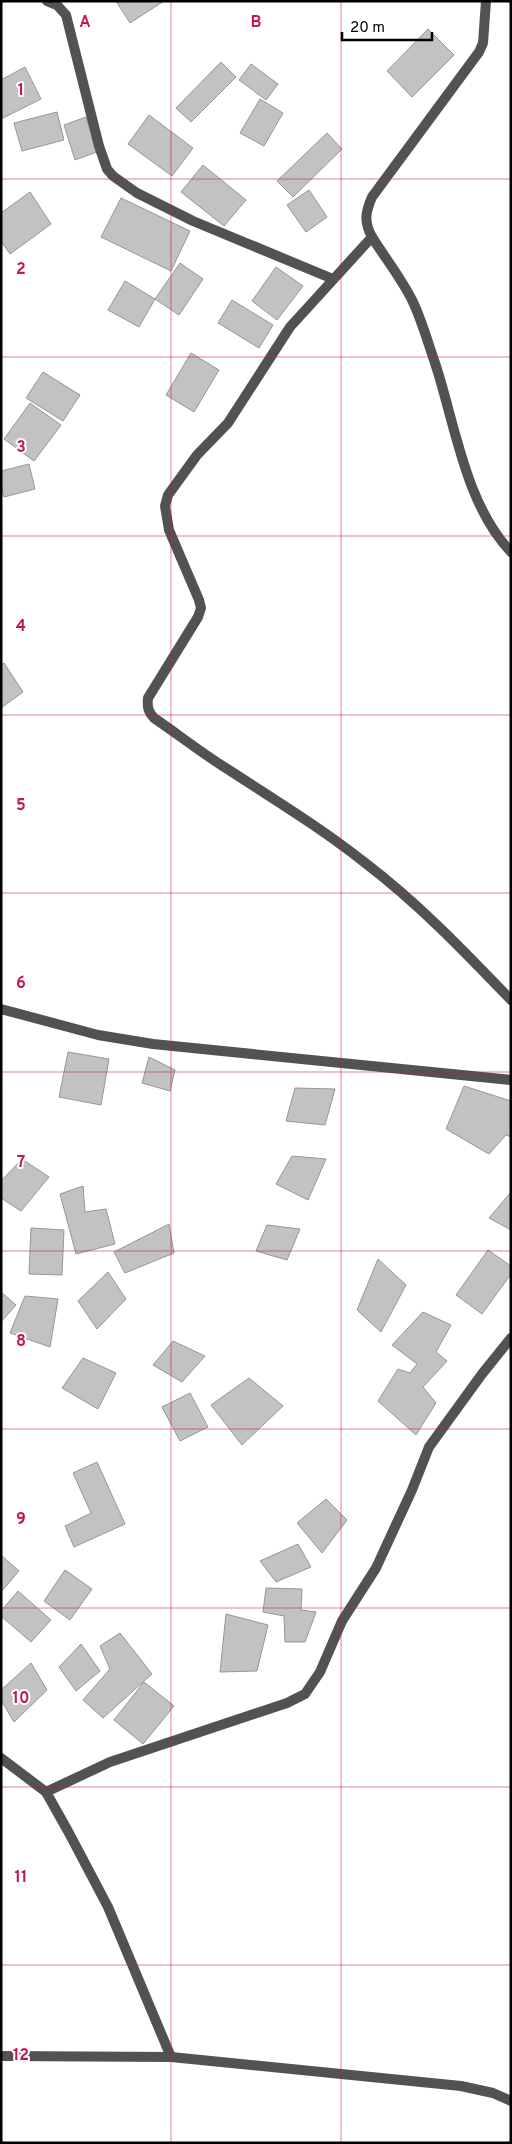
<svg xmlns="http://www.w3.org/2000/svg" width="512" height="2144" viewBox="0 0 512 2144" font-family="Overpass,sans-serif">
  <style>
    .building { fill: #c2c2c2; stroke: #969696 }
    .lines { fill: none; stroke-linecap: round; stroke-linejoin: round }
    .minor { stroke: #525252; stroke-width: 10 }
    .grid { fill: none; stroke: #c2185b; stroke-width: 1; stroke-opacity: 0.55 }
    .grid-label { font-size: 16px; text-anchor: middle; font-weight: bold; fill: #c2185b; stroke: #fff; stroke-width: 4; stroke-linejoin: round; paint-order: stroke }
  </style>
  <rect width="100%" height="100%" fill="#fff"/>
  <!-- building -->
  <g class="building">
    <polygon points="116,1 164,1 130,23"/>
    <polygon points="428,29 454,55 412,97 387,71"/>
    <polygon points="221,62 236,77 191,122 176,108"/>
    <polygon points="251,64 278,84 266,100 239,80"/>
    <polygon points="25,67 41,99 1,119 1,80"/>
    <polygon points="260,99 283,113 264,146 240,133"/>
    <polygon points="57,112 64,140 22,151 14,123"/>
    <polygon points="149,115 193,148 172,176 128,144"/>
    <polygon points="86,117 97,152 75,160 64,125"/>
    <polygon points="327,133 342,149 293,197 277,181"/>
    <polygon points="203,165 246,200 224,226 181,192"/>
    <polygon points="309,190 327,217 306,232 287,205"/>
    <polygon points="30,192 51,224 10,254 1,241 1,213"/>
    <polygon points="121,198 190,231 171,271 101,237"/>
    <polygon points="180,263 203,279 179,315 155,299"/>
    <polygon points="276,267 303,286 277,320 252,301"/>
    <polygon points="125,281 155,299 139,327 108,310"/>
    <polygon points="232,300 273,325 259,348 218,323"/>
    <polygon points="191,353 219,370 194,412 166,395"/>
    <polygon points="43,372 80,395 63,421 26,398"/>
    <polygon points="30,403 61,425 34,461 4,439"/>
    <polygon points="29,464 35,489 4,497 1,486 1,471"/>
    <polygon points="4,663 23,692 1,708 1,665"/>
    <polygon points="68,1052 109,1059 101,1105 59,1097"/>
    <polygon points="149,1057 175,1070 170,1091 142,1083"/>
    <polygon points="464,1086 511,1101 511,1137 506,1135 489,1154 446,1129"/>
    <polygon points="295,1088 335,1089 325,1125 286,1121"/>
    <polygon points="292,1156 326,1159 308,1200 276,1184"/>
    <polygon points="22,1159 49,1177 21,1211 1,1198 1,1181"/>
    <polygon points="83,1186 85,1212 106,1209 115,1244 76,1254 60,1194"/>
    <polygon points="511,1192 511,1230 489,1218"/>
    <polygon points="169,1224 174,1253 125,1273 114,1252"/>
    <polygon points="267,1225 300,1229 287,1260 256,1251"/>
    <polygon points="31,1228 64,1230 62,1275 29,1274"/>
    <polygon points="488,1250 511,1266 511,1274 482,1314 456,1295"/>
    <polygon points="378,1259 406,1285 381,1332 357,1310"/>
    <polygon points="108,1272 126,1299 97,1329 78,1301"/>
    <polygon points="1,1292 16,1305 1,1322"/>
    <polygon points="25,1296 58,1299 50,1347 10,1333"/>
    <polygon points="423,1312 451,1325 436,1352 447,1361 423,1387 436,1403 416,1435 378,1401 398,1369 410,1373 417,1364 392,1345"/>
    <polygon points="173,1341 205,1356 182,1382 153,1365"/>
    <polygon points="83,1358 116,1373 98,1409 62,1388"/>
    <polygon points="249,1378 283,1406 242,1445 211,1405"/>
    <polygon points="190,1393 208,1427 180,1441 162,1407"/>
    <polygon points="97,1462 125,1524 74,1547 65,1526 91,1513 73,1473"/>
    <polygon points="326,1499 347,1520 322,1553 297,1523"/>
    <polygon points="298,1544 311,1567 276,1582 260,1561"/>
    <polygon points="1,1555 19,1571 1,1592"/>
    <polygon points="65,1570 92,1589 70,1620 44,1601"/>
    <polygon points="266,1588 302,1589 301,1610 316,1612 305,1642 285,1642 284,1616 263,1612"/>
    <polygon points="18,1591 51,1620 31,1642 1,1616 1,1611"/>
    <polygon points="226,1614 268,1625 257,1671 220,1672"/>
    <polygon points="120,1633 152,1674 103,1718 83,1700 110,1669 100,1646"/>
    <polygon points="81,1644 100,1671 76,1691 59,1667"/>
    <polygon points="31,1663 47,1690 14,1722 1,1700 1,1690"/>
    <polygon points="144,1682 174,1706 143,1744 114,1720"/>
  </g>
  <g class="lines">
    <!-- minor -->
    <g class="minor">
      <polyline points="47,1 57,5 66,15 99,146 107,169 113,176 137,193 193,221 333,279"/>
      <path d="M486,1L483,43L479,52L372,197C365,213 364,222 372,237C385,258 402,279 413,302C422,321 428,343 435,363C455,423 465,504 511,552"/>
      <path d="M372,237L290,327L228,423L197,455L168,495L165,506L169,530L199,600L201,608L198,617L148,698C147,707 148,711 154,718C179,735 203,754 229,770C275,800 321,828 364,862C418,903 464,951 511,1000"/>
      <polyline points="1,1009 98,1035 153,1044 511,1080"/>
      <polyline points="1,1758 46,1792 69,1833 108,1907 171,2057"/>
      <polyline points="46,1792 110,1762 287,1703 305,1694 320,1672 342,1621 376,1568 412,1490 429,1447 482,1374 511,1338"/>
      <polyline points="1,2056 171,2057 461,2086 493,2093 511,2101"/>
    </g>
  </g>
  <!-- grid -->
  <path class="grid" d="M171,1V2143M341,1V2143M1,179H511M1,357H511M1,536H511M1,715H511M1,893H511M1,1072H511M1,1251H511M1,1429H511M1,1608H511M1,1787H511M1,1965H511"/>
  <g class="grid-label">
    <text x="85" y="27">A</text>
    <text x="256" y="27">B</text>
    <text x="21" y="95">1</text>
    <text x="21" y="274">2</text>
    <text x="21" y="452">3</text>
    <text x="21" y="631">4</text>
    <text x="21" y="810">5</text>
    <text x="21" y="988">6</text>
    <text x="21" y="1167">7</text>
    <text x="21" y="1346">8</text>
    <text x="21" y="1524">9</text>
    <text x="21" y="1703">10</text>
    <text x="21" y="1882">11</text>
    <text x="21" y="2060">12</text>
  </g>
  <!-- border -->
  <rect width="512" height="2144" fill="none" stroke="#000000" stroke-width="5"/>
  <!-- scale -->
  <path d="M342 32v8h90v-8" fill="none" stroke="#000000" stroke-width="2.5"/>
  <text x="350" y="32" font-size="15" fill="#000000" stroke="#ffffff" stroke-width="4" paint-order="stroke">20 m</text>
</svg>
